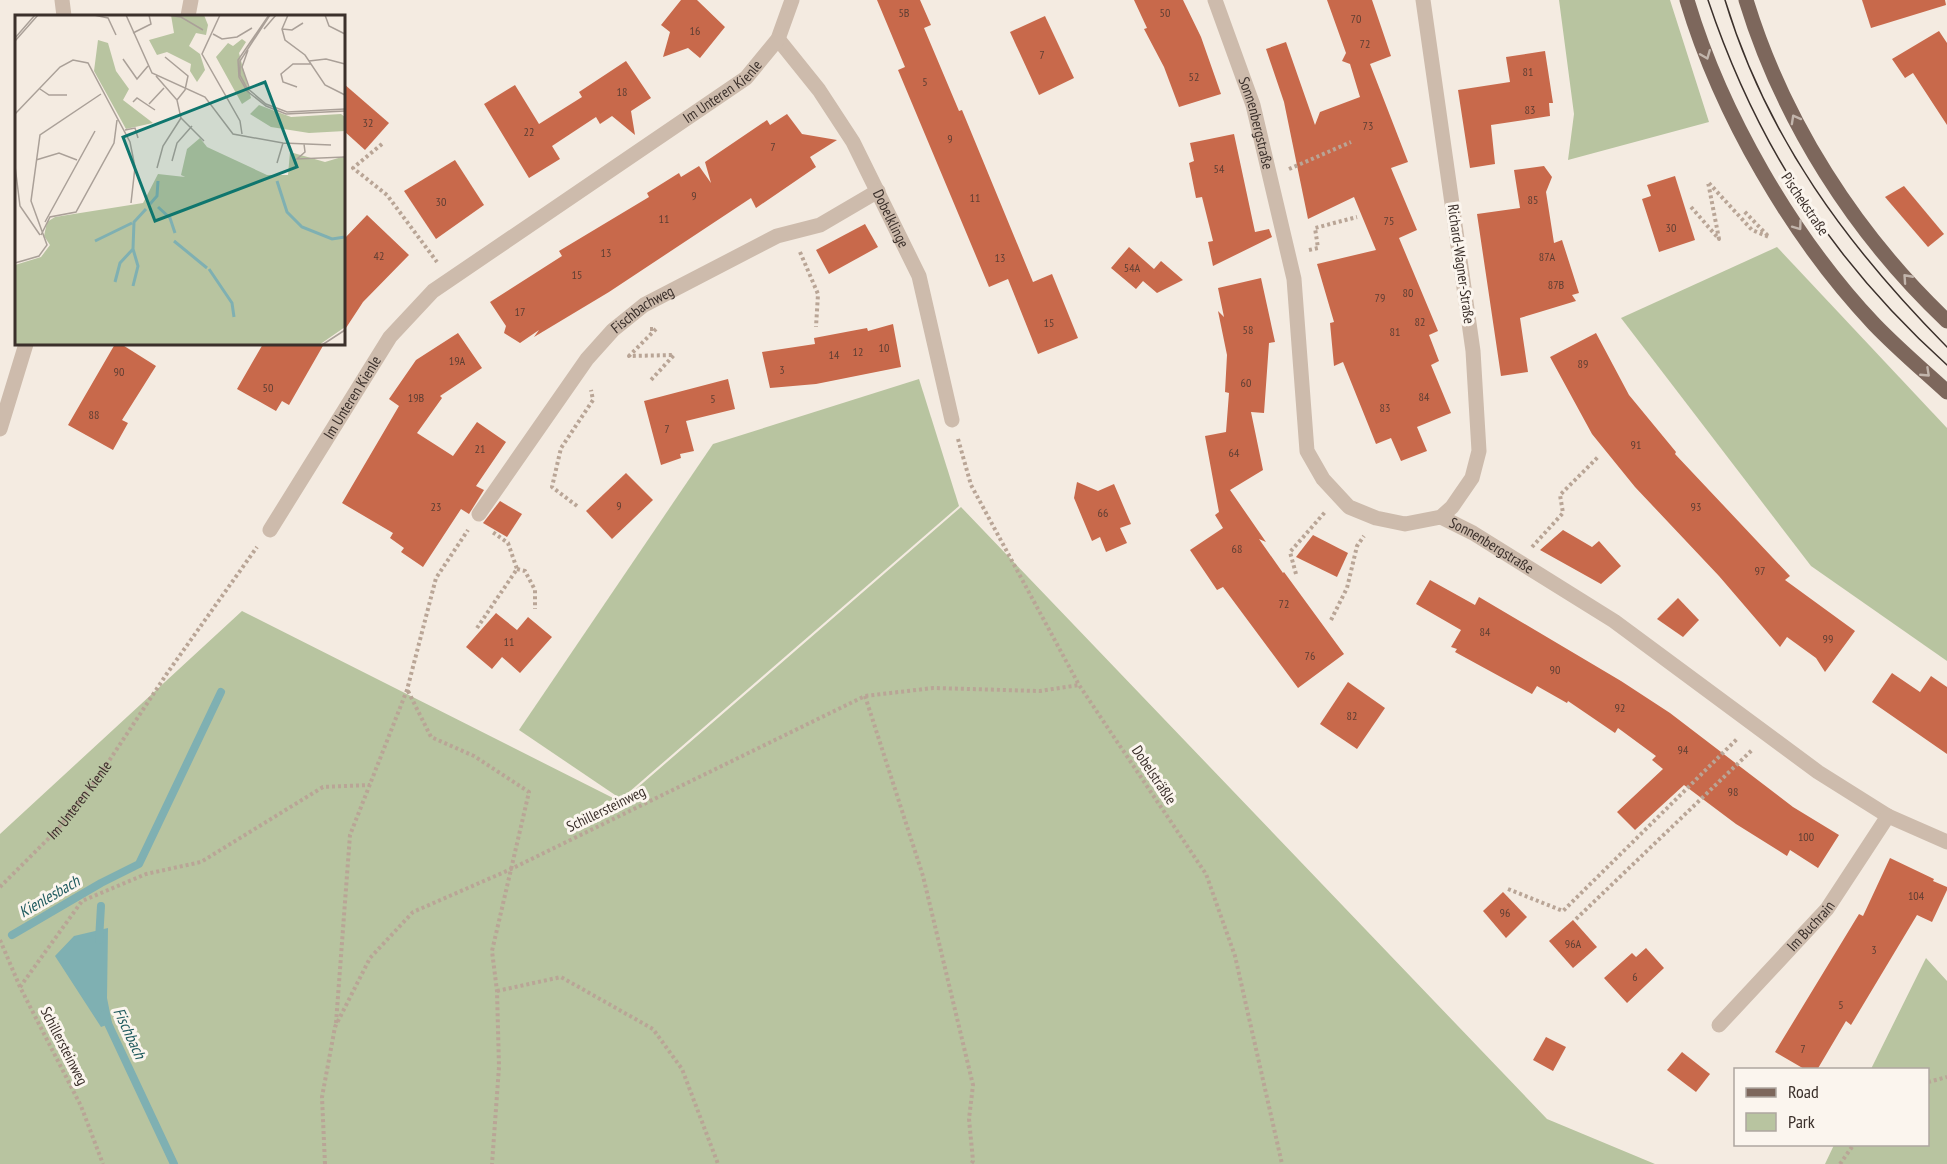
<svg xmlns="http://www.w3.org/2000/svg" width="1947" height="1164" viewBox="0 0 1947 1164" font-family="'PT Sans Narrow',sans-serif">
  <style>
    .green { fill: #b8c4a0 }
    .water { fill: #7fb0b2 }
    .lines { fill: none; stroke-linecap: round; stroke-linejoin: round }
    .stream { stroke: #7fb0b2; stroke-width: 8 }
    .building { fill: #c8694b }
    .path { stroke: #b9a596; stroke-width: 4; stroke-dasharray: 3 3; stroke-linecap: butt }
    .minor { stroke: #cdbbac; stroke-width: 15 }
    .major { stroke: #7d675c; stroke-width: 15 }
    .tram { stroke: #3b302b; stroke-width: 1.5 }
    .oneway { stroke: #c2b5ac }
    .labels { text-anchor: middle; stroke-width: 6; stroke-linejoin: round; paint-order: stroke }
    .number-label { font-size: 12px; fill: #5e3e33 }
    .street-label { font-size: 15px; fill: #3b302b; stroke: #fbf5ee }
    .water-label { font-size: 16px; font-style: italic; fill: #1f5a5e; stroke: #fbf5ee }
    .inset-river { fill: none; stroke: #7fb0b2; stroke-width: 3 }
    .inset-road { fill: none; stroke: #aaa098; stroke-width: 1.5 }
    .view { fill: #0f766e; fill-opacity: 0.15; stroke: #0f766e; stroke-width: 3 }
    .inset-edge { fill: none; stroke: #3b302b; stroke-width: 3 }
  </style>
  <rect width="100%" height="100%" fill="#f4ebe1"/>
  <!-- green -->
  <g class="green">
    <polygon points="1559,0 1670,0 1709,122 1568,160 1574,114"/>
    <polygon points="1777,247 1947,428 1947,661 1811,566 1621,318"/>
    <polygon points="919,379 959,506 621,799 519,730 713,444"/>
    <polygon points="961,507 1547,1119 1655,1164 0,1164 0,834 242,611 621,802"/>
    <polygon points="1926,958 1947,981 1947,1164 1825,1164 1834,1145 1928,1144 1928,1070 1871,1069"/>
  </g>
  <!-- water -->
  <polygon class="water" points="108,928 107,998 112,1023 101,1027 55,956 74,936"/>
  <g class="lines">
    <!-- stream -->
    <g class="stream">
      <polyline points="12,935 101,883 139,864 221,692"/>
      <polyline points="99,940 101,906"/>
      <polyline points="104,1015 174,1164"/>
    </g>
  </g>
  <!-- building -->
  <g class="building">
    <polygon points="681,0 697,0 725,27 700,58 688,48 663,57 670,32 661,25"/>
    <polygon points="877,0 920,0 931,25 924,28 959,111 962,110 1033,282 1052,274 1078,338 1038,354 1008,279 989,287 898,70 905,67"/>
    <polygon points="1134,0 1183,0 1201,37 1221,94 1179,107 1164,67 1144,29 1147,28"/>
    <polygon points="1327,0 1372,0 1391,56 1370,64 1408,162 1391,168 1417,230 1399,238 1438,331 1429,335 1439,361 1431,365 1451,413 1417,427 1427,451 1401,461 1391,438 1376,444 1343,362 1334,366 1330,323 1334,322 1317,264 1376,250 1354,197 1308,219 1284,102 1266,49 1286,42 1315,125 1320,112 1360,97 1350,64 1342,61 1346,53"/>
    <polygon points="1862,0 1945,0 1946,5 1871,28"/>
    <polygon points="1045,16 1074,78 1039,95 1010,32"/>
    <polygon points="1939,31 1947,43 1947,125 1913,73 1905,78 1892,59"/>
    <polygon points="1545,51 1553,103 1549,103 1550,116 1491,125 1495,164 1470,168 1458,90 1510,82 1506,57"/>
    <polygon points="626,61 651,98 631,111 635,135 612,116 600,124 596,117 552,146 560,159 529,178 484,104 515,85 539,124 582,97 579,92"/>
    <polygon points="344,84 389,123 365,150 344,131"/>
    <polygon points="787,114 802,134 837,140 810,157 816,167 756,208 751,198 609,292 534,337 539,330 520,343 504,333 506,326 490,302 562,256 559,251 649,197 647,193 679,173 681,177 699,166 711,183 705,162 767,120 770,125"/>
    <polygon points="1234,134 1255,232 1269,229 1272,237 1213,266 1208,242 1213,241 1202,197 1196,198 1189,163 1194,161 1190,143"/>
    <polygon points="455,160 484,205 436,239 404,191"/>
    <polygon points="1544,166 1552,177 1546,192 1554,243 1562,240 1579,293 1572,295 1576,301 1520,318 1528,372 1501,376 1477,214 1520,208 1514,170"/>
    <polygon points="1675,176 1695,240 1659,252 1642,199 1651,196 1647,185"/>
    <polygon points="1904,186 1944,234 1928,247 1885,197"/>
    <polygon points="367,215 409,255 363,302 344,331 344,239"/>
    <polygon points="865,224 878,247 829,274 816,250"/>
    <polygon points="1129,247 1154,269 1161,261 1183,280 1157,293 1143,281 1136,289 1111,268"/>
    <polygon points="1261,278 1275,342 1269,343 1264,413 1251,412 1263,470 1230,490 1266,542 1259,539 1283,573 1284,572 1344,654 1298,688 1223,587 1217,590 1190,550 1223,528 1215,515 1219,512 1205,436 1226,432 1229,393 1225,392 1227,355 1218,311 1224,317 1218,288"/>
    <polygon points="893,324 901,367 816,384 770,388 762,352 815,344 814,338 867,328 868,331"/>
    <polygon points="458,333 482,368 440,396 442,398 417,433 453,456 477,422 506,442 476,486 484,490 469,514 461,509 423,567 401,552 404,548 390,538 393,533 342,503 399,406 389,399 416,360"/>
    <polygon points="1596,333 1629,395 1676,452 1675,454 1790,576 1785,580 1855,631 1825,672 1816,658 1787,637 1780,647 1719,576 1635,487 1592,434 1550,357"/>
    <polygon points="115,344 121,344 156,366 122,420 128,423 113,450 68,425"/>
    <polygon points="263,344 324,344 289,405 282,401 276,411 237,389"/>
    <polygon points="728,379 735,409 686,421 694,451 680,454 681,458 661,465 644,401"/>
    <polygon points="626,473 653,500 612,539 586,511"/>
    <polygon points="1077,482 1098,491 1114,484 1131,524 1120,528 1127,543 1106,552 1100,537 1092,541 1074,498"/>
    <polygon points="500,501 522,514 507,537 483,523"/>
    <polygon points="1563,530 1592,547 1599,541 1621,566 1601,584 1540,550"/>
    <polygon points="1313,535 1348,553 1337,577 1296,557"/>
    <polygon points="1430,580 1475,605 1479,597 1621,681 1670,713 1793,807 1839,835 1818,868 1790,850 1787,856 1736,824 1684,785 1635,830 1617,812 1663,769 1652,760 1656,756 1618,728 1615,733 1568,701 1567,703 1537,686 1532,694 1455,652 1457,649 1451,647 1461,630 1416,604"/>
    <polygon points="1678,598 1699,620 1683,637 1657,619"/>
    <polygon points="496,613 517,630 528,617 552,637 520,673 502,657 492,669 466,647"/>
    <polygon points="1892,673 1920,692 1931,676 1947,687 1947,754 1872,702"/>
    <polygon points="1348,682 1385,708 1357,749 1320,724"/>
    <polygon points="1890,858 1934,879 1933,881 1947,887 1947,890 1932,922 1917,915 1851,1025 1846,1021 1817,1070 1806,1070 1775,1052 1859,914 1863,916"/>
    <polygon points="1503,892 1527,917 1506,938 1483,911"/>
    <polygon points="1573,920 1597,947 1573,968 1549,941"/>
    <polygon points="1646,948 1664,968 1627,1003 1604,978 1632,953 1636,957"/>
    <polygon points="1546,1037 1566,1047 1553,1071 1533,1060"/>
    <polygon points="1682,1052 1710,1074 1696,1092 1667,1070"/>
  </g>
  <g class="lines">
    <!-- path -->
    <g class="path">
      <polyline points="382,144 353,168 387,195 437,262"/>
      <polyline points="1289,169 1351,142"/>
      <polyline points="1691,207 1719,239 1708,182 1752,230 1769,237 1743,210"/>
      <polyline points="1309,250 1318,248 1315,228 1357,217"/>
      <polyline points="800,252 818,294 816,327"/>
      <polyline points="650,329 656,329 629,356 674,355 651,380"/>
      <polyline points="958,439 971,485 1079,685 1206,874 1235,956 1282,1164"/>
      <polyline points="577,506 552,487 561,448 593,400 591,390"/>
      <polyline points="1532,547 1563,513 1560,495 1598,457"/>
      <polyline points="517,569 525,571 535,590 535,609"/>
      <polyline points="1296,574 1290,552 1326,511"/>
      <polyline points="1331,620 1347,588 1357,546 1364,536"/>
      <polyline points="477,628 517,569 508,543 491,531"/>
      <polyline points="408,691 431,737 474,756 529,792 492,951 497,991 499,1067 492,1164"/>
      <polyline points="865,696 923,876 973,1085 969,1119 973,1161 971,1164"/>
      <path id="s1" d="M0,887L58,829L101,773L168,672L257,547"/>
      <polyline points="1508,889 1563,911 1738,738"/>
      <polyline points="1576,919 1752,750"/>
      <polyline points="0,940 20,987 81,1106 103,1164"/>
      <polyline points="20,987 82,901 146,874 201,862 323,787 370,785"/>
      <polyline points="497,991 561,977 653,1029 682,1069 718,1164"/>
      <polyline points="336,1023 350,835 407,690 436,578 468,530"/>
      <polyline points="1928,1082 1947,1077"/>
      <polyline points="325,1164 322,1097 335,1027 370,958 413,912 509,870 865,696 933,688 1040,691 1079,685"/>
      <polyline points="1840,1164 1854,1144"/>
    </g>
    <!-- minor -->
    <g class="minor">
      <polyline points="62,0 64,16"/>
      <path id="s2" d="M1215,0L1253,105L1294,279L1307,451L1323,479L1349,507L1376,518L1405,524L1441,517L1452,507L1472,478L1479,451L1473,351L1423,0"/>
      <polyline points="188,16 191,0"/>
      <path id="s3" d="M778,39L819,90L853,142L919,276L952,420"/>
      <polyline points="0,429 26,344"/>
      <path id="s4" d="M479,514L587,359L613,330L644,305L777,236L820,225L878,191"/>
      <path id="s5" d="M1441,517L1473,533L1614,621L1818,772L1888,816L1947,842"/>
      <path id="s6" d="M270,530L390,337L433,291L746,78L778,39L792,0"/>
      <path id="s7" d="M1719,1025L1827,909L1888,816"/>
    </g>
    <!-- major -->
    <g class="major">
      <path d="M1687,0C1721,114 1792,237 1874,324C1897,348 1923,370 1947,392"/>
      <path d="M1746,0C1783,121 1855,234 1947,321"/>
    </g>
    <!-- tram -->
    <g class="tram">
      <path d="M1708,0C1757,146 1833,262 1947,365"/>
      <path d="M1725,0C1767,138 1847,246 1947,347"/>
    </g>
  </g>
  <!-- one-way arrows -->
  <defs><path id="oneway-chevron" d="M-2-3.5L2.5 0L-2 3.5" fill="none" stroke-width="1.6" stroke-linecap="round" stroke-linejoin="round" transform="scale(1.5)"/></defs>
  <g class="oneway">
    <use href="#oneway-chevron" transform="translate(1706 55) rotate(68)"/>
    <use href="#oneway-chevron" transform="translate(1795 119) rotate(-119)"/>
    <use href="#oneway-chevron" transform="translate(1798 226) rotate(54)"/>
    <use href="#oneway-chevron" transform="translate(1907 278) rotate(-132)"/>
    <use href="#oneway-chevron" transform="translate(1926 373) rotate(43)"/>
  </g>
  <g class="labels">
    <!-- number labels -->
    <g class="number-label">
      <text x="904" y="17">5B</text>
      <text x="1165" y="17">50</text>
      <text x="1356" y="23">70</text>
      <text x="695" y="35">16</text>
      <text x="1365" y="48">72</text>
      <text x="1042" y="59">7</text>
      <text x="1528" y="76">81</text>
      <text x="1194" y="81">52</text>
      <text x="925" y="86">5</text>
      <text x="622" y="96">18</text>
      <text x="1530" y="114">83</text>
      <text x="368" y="127">32</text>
      <text x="1368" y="130">73</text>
      <text x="529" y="136">22</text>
      <text x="950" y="143">9</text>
      <text x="773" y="151">7</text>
      <text x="1219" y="173">54</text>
      <text x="694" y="200">9</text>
      <text x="975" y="202">11</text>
      <text x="1533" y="204">85</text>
      <text x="441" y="206">30</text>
      <text x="664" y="223">11</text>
      <text x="1389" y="225">75</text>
      <text x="1671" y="232">30</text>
      <text x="606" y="257">13</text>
      <text x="379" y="260">42</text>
      <text x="1547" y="261">87A</text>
      <text x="1000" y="262">13</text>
      <text x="1132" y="272">54A</text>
      <text x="577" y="279">15</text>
      <text x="1556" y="289">87B</text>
      <text x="1408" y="297">80</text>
      <text x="1380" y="302">79</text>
      <text x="520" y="316">17</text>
      <text x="1420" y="326">82</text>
      <text x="1049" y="327">15</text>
      <text x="1248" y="334">58</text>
      <text x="1395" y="336">81</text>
      <text x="884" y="352">10</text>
      <text x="858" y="356">12</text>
      <text x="834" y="359">14</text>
      <text x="457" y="365">19A</text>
      <text x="1583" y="368">89</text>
      <text x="782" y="374">3</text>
      <text x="119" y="376">90</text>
      <text x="1246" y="387">60</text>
      <text x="268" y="392">50</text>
      <text x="1424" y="401">84</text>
      <text x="416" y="402">19B</text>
      <text x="713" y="403">5</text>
      <text x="1385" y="412">83</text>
      <text x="94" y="419">88</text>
      <text x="667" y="433">7</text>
      <text x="1636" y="449">91</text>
      <text x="480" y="453">21</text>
      <text x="1234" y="457">64</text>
      <text x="619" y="510">9</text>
      <text x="436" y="511">23</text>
      <text x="1696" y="511">93</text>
      <text x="1103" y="517">66</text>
      <text x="1237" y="553">68</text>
      <text x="1760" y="575">97</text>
      <text x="1284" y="608">72</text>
      <text x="1485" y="636">84</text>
      <text x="1828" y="643">99</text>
      <text x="509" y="646">11</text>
      <text x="1310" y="660">76</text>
      <text x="1555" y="674">90</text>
      <text x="1620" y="712">92</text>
      <text x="1352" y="720">82</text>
      <text x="1683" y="754">94</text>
      <text x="1733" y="796">98</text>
      <text x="1806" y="841">100</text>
      <text x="1916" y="900">104</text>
      <text x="1505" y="917">96</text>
      <text x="1573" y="948">96A</text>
      <text x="1874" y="954">3</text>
      <text x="1635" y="981">6</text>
      <text x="1841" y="1009">5</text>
      <text x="1803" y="1053">7</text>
    </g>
    <!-- street labels -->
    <g class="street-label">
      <text dy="5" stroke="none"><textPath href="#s6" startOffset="642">Im Unteren Kienle</textPath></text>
      <text dy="5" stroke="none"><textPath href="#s2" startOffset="130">Sonnenbergstraße</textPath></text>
      <text transform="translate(1805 204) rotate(56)" y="5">Pischekstraße</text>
      <text dy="5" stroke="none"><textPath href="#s3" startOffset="213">Dobelklinge</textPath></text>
      <text transform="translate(1461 264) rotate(82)" y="5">Richard-Wagner-Straße</text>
      <text dy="5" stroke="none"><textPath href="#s4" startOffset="264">Fischbachweg</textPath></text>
      <text dy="5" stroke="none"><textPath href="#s6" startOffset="156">Im Unteren Kienle</textPath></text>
      <text dy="5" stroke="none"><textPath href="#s5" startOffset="58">Sonnenbergstraße</textPath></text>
      <text transform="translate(1154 775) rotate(56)" y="5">Dobelsträßle</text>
      <text dy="5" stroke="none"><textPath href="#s1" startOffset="118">Im Unteren Kienle</textPath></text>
      <text transform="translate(606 809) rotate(-26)" y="5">Schillersteinweg</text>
      <text dy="5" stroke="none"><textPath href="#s7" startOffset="135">Im Buchrain</textPath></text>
      <text transform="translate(64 1046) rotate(63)" y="5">Schillersteinweg</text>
    </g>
    <!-- water labels -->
    <g class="water-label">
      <text transform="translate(49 896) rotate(-30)" y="6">Kienlesbach</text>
      <text transform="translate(130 1033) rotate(65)" y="6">Fischbach</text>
    </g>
  </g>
  <!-- overview -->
  <g transform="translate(15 15)">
    <rect width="330" height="330" fill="#f4ebe1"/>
    <path d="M156,0H189L193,10L191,20L181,18L174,31L185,39L190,55L182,67L175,56L176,49L152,37L142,40L134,25L159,18ZM227,24L231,27L224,38L236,83L227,89L201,42L213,28L218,31ZM83,25L93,28L101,56L114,74L108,85L138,108L111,114L79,56ZM244,90L276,102L326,99L330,102V116L294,118L256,112L235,99ZM185,123L192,132L252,160H273L275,137L310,147L330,141V312L304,330H0V250L26,242L35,230L29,221L32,207L40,202L128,188L143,159L170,162L166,160L172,134Z" fill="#b8c4a0"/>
    <path class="inset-river" d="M262,166L272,197L287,212L317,224L330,222M135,189L142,181L143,166M143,192L155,203L160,218M80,226L117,208M159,226L192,253M118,234L123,251L118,271M194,254L217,288L219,302M100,267L105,248L118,234L119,207L131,194"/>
    <path class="inset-road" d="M79,0L93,3L101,20M111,0L137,58L190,82L218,119L268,128L316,130M152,0L166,2L188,15M205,0L187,39L225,106L227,119M254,0L223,45L224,62L232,76L251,91L271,99L330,96M255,0L225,46V60L232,73L251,89L272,97L330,94M273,0L267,14L270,25L290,40L310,70L330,80M310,0L314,11L330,19M249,14L261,0M267,14L277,15L288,8M118,18L136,9L134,0M198,19L207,24L222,22L237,13M0,23L20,0M0,26L23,0M233,35L227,52L234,72M150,42L173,61L170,75L162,85M108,44L122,64L133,51M294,46L311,44L330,49M141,61L162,85L166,103L148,131L142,153M282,72L268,67L266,59L278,49H296M25,74L34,80H52M118,87L122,83L140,95M134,89L149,73M0,99L45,52L58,45L73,48L115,127L120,152L116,188M166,103L189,126M110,115L120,113L123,123M289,129L290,137L282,144L330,142M21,145L44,138L62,145M157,146L162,128L177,111M262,148L268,128M0,151L5,191L25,220M30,207L80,116M26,220L35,202L61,197L99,128L102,105M0,248L24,241L32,230L16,186L25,120L86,79M307,330L330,315"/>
    <path class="view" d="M250,67L282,152L140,206L108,122Z"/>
    <rect width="330" height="330" class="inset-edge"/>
  </g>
  <!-- legend -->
  <rect x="1734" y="1068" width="195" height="78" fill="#fbf5ee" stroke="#aea6a0" stroke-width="1.5"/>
  <rect x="1746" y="1088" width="30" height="9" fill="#7d675c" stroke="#aea6a0" stroke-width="1.5"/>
  <text x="1788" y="1098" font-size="18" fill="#3b302b">Road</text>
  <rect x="1746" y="1113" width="30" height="18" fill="#b8c4a0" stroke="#aea6a0" stroke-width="1.5"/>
  <text x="1788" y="1128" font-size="18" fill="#3b302b">Park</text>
</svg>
